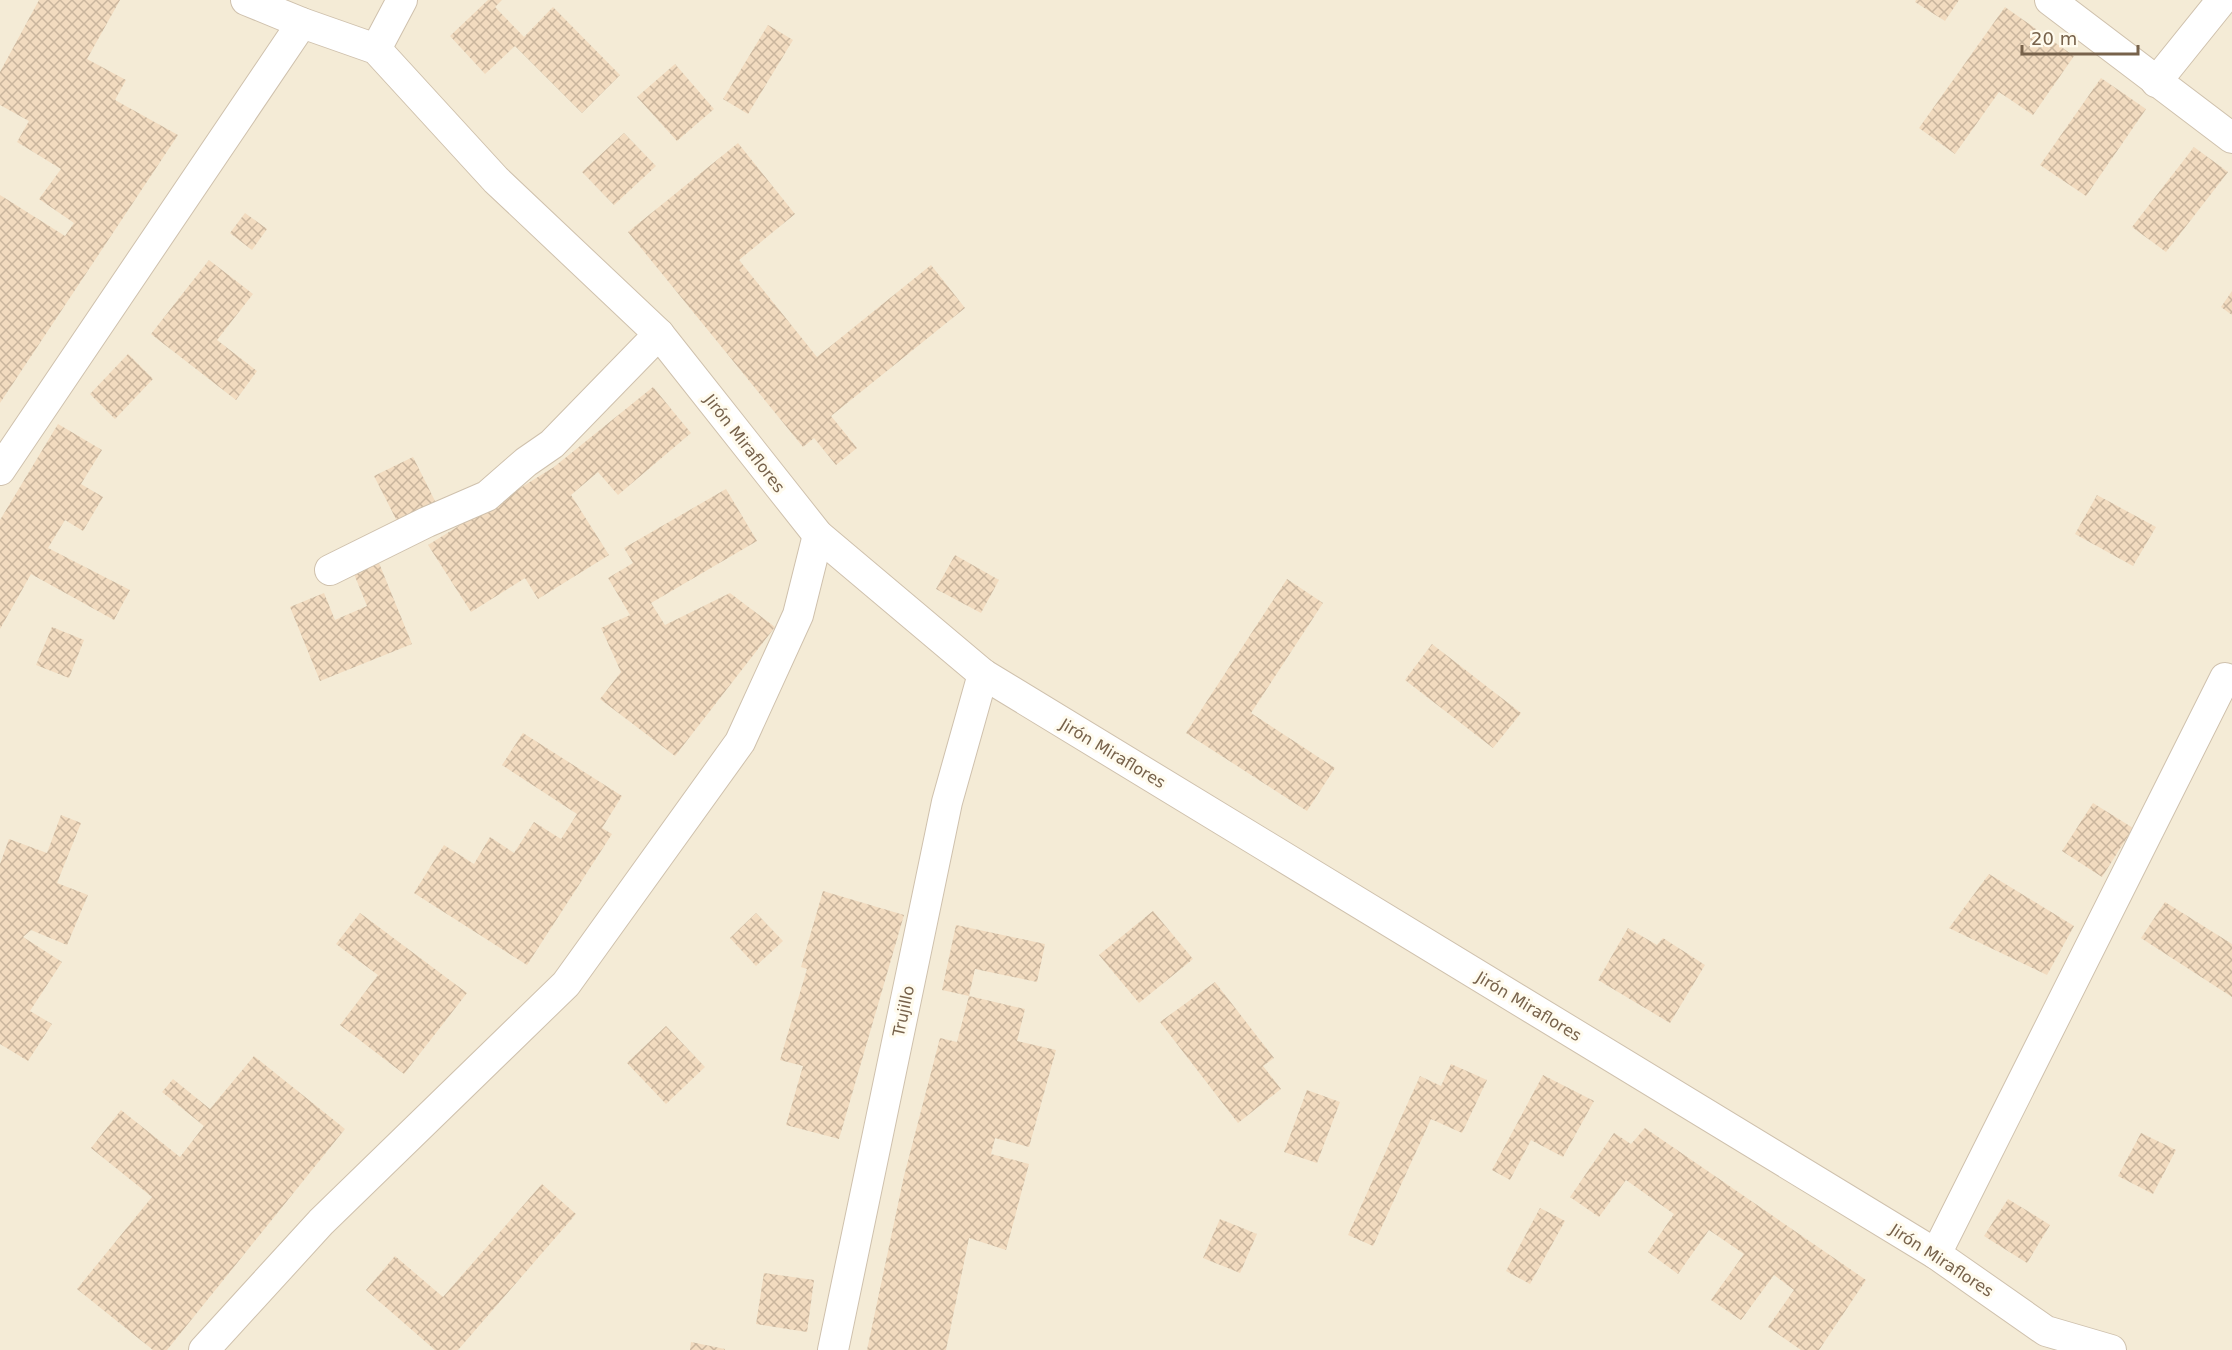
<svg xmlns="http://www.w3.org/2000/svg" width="2232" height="1350" viewBox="0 0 2232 1350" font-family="'DejaVu Sans',sans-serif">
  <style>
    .residential { fill: #f4ebd6 }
    .building { fill: url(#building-cross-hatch) }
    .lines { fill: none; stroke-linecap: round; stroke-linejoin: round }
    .minor-casing { stroke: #cfc1ad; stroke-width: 32 }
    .minor { stroke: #fff; stroke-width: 30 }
    .labels { text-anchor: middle; stroke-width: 6; stroke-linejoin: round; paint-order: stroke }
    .street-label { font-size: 16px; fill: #77624b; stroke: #fffbee }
  </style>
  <defs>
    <pattern id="building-cross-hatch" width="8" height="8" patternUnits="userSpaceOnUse" patternTransform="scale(1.5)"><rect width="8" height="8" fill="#f2dbbf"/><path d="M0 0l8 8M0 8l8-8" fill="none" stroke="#c9b59d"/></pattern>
  </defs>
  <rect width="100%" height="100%" fill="#fdf8e8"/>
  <!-- residential -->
  <rect class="residential" x="0" y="0" width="2232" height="1350"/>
  <!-- building -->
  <g class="building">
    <polygon points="39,0 120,0 87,59 126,80 115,100 178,135 0,403 0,195 65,236 74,223 39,199 61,169 17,142 29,121 0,105 0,72"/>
    <polygon points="488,0 502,0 495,7 524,37 553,7 620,75 582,113 515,46 485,74 450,36"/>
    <polygon points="1916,0 1959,0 1945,21 1915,2"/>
    <polygon points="2005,7 2074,56 2033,115 1999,92 1955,154 1919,128"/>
    <polygon points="768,25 793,40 748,114 723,99"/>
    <polygon points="675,64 714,109 677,141 637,97"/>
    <polygon points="2101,78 2146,109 2086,196 2040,165"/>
    <polygon points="624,133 656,166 614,205 582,172"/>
    <polygon points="738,143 795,214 739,260 817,357 931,265 965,308 831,416 857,448 836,465 814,438 803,447 628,232"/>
    <polygon points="2194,147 2228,172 2166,252 2132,227"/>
    <polygon points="245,213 267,229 252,250 230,233"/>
    <polygon points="209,260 253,294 217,340 257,371 236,400 151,334"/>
    <polygon points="2232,291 2232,315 2221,307"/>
    <polygon points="128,354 153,379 115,419 90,394"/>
    <polygon points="653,387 691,433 618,495 598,472 571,495 609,555 538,599 525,578 471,612 428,545 554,467"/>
    <polygon points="58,424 102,450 81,484 103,497 83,531 65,520 48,548 130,590 114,620 31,574 0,629 0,520"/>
    <polygon points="413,457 437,505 398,523 374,476"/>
    <polygon points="726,489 757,541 651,603 665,625 730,593 775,627 675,756 600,699 621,672 601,628 630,615 608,578 633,563 624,548"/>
    <polygon points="2097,495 2156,527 2133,566 2075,534"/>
    <polygon points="955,555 999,580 981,613 936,589"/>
    <polygon points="379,563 412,644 320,681 290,607 324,593 335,620 367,606 354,574"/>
    <polygon points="1287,579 1323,603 1251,713 1335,768 1307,811 1186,733"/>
    <polygon points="52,627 84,640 69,678 36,665"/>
    <polygon points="1432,644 1521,713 1493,748 1405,680"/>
    <polygon points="523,733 622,796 602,828 612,834 527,965 414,893 444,845 474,864 490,837 514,853 534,822 561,839 577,814 502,765"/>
    <polygon points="2093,803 2133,828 2102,877 2062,851"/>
    <polygon points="61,815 81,823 57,883 88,895 67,945 31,930 23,937 62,962 30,1011 52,1024 28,1061 0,1044 0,864 9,839 47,853"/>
    <polygon points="1989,874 2074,926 2047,975 1949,928"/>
    <polygon points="823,891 904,915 839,1139 786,1125 803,1066 780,1060 807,969 801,967"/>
    <polygon points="2165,902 2232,944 2232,997 2141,938"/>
    <polygon points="1153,911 1193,959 1139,1003 1099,955"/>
    <polygon points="360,913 467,993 404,1074 340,1025 378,975 336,944"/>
    <polygon points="756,913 783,941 756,966 730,938"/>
    <polygon points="956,925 1045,944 1037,982 975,969 969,996 1025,1009 1017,1041 1056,1050 1029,1147 995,1138 991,1154 1029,1164 1006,1250 969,1238 946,1350 867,1350 904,1176 940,1038 957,1042 969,996 942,990"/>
    <polygon points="1628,928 1657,945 1663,938 1705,965 1670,1023 1598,980"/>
    <polygon points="1215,982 1274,1058 1263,1066 1281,1089 1238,1123 1160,1022"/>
    <polygon points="666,1026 705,1067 666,1104 627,1063"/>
    <polygon points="254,1056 345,1129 167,1350 153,1350 77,1289 152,1197 91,1148 121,1110 180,1157 204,1126 162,1092 173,1079 210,1109"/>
    <polygon points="1451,1064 1487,1080 1462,1133 1431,1119 1373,1246 1348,1235 1420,1076 1441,1086"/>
    <polygon points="1543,1075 1594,1101 1563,1157 1531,1140 1510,1180 1492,1170"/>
    <polygon points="1307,1090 1340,1102 1317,1163 1284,1152"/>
    <polygon points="1645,1128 1866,1280 1819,1350 1801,1350 1768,1327 1794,1290 1774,1275 1741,1320 1711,1300 1744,1254 1709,1230 1678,1274 1648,1252 1674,1214 1626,1180 1599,1217 1570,1197 1614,1133 1631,1144"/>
    <polygon points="2141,1133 2176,1150 2153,1194 2118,1176"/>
    <polygon points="542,1184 576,1214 458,1350 435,1350 366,1290 395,1256 443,1297"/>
    <polygon points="2008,1199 2050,1225 2027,1263 1984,1236"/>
    <polygon points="1540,1208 1565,1221 1530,1284 1506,1271"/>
    <polygon points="1220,1219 1257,1234 1240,1273 1203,1258"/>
    <polygon points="764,1273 814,1280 807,1332 756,1324"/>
    <polygon points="691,1342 725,1349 725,1350 690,1350"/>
  </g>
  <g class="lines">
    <!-- minor casing -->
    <g class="minor-casing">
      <g id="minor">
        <polyline points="246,0 302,23 376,49 496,180 659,334 818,535 983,674 1936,1254 2046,1331 2111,1350"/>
        <polyline points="2050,0 2232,138"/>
        <polyline points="376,49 402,0"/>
        <polyline points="2156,82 2222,0"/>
        <polyline points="0,470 302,23"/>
        <polyline points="330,570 427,522 487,496 526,462 552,444 659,334"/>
        <polyline points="1936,1254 2225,678"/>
        <polyline points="204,1350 321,1222 566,984 740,742 798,615 818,535"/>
        <polyline points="833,1350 947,802 983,674"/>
      </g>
    </g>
    <!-- minor -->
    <use href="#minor" class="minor"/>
  </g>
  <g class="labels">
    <!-- street labels -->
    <g class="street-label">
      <text transform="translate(745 443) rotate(52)" y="6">Jirón Miraflores</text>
      <text transform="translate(1113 753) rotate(31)" y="6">Jirón Miraflores</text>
      <text transform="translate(1529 1006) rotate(31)" y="6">Jirón Miraflores</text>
      <text transform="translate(903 1011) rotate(-78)" y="6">Trujillo</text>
      <text transform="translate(1942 1260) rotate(33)" y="6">Jirón Miraflores</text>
    </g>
  </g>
  <!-- scale -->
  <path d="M2022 45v9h116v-9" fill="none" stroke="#77624b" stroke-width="3"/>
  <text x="2031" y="45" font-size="18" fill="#77624b" stroke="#fffbee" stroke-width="4.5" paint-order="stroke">20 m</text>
</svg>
